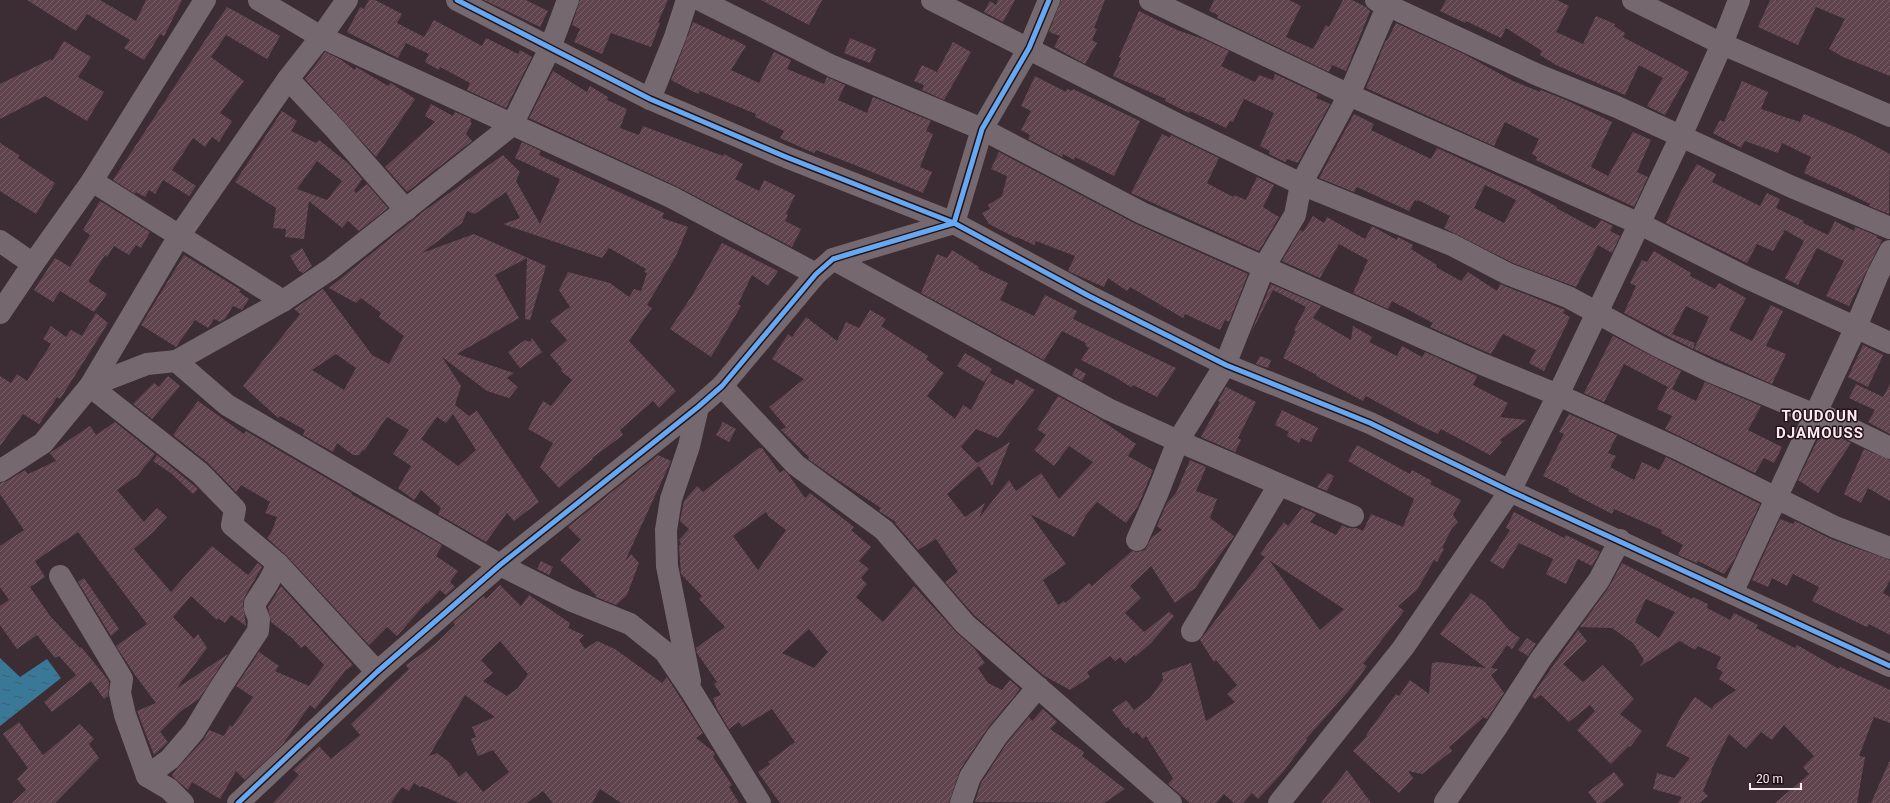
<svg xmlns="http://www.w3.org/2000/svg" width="1890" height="803" viewBox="0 0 1890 803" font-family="Roboto,sans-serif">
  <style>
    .water { fill: url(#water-ripples) }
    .building { fill: url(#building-hatch); fill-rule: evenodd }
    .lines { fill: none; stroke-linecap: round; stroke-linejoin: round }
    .minor { stroke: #75686e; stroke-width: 22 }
    .cycleway-casing { stroke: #211319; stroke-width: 8 }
    .cycleway { stroke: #66a8f1; stroke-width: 5 }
    .labels { text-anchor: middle; stroke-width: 3; stroke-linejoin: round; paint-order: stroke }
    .district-label { font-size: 15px; font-weight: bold; letter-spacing: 1px; fill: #ffeaf2; stroke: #211319 }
  </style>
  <defs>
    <pattern id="water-ripples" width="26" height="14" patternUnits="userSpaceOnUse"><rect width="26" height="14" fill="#397897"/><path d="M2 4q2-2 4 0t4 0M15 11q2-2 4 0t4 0" fill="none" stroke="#425f70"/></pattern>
    <pattern id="building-hatch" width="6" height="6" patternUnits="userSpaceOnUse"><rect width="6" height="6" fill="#60444d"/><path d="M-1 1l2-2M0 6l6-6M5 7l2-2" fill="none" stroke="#785f67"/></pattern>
  </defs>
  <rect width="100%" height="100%" fill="#3c2c34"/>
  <!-- water -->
  <polygon class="water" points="0,658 20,677 47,659 61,678 0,726"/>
  <!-- building -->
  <g class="building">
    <polygon points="27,0 100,0 136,21 146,0 182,0 164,36 160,34 144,60 124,48 130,40 87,14 76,31"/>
    <polygon points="369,0 375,0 402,14 397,23 424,37 434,20 482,46 486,38 518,54 520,50 532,57 506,108 467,90 470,83 440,67 439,70 425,62 429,54 406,43 398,58 347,32 360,7 364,9"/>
    <polygon points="484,0 526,0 548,11 540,27"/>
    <polygon points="580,0 668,0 658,22 660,23 651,47 611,33 602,54 574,42 580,29 572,25"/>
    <polygon points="761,0 822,0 809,25"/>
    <polygon points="998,0 1015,0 1003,22 984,12 990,1 996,5"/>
    <polygon points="1061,0 1105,0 1094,28 1097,29 1092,40 1097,43 1085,64 1054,47 1060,36 1049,32"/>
    <polygon points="1214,0 1289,0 1301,6 1286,37 1313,49 1326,25 1329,27 1343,0 1352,0 1366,7 1370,11 1346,71 1332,65 1329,72 1217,18 1218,15 1209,11"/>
    <polygon points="1446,0 1557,0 1569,6 1556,32 1583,44 1596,16 1615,24 1614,26 1625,33 1623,37 1689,72 1665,115 1647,106 1663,78 1639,65 1625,95 1556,65 1540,55 1542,51 1506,28 1501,38 1466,21 1465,23 1440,11"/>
    <polygon points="1770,0 1890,0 1890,76 1843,57 1829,49 1845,19 1816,7 1798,45 1758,27"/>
    <polygon points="227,7 280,36 267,59 226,35 211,57 244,81 220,113 232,121 219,142 212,137 205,147 193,138 172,170 196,186 189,196 163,180 155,194 149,190 145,197 136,192 135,194 113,180"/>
    <polygon points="1139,11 1177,30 1203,39 1229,51 1221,66 1255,82 1259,75 1273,80 1275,74 1318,94 1316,98 1330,104 1298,163 1287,159 1285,162 1269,154 1270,151 1260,146 1274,113 1244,99 1233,122 1230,121 1226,128 1190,111 1189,113 1165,101 1166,99 1113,76 1121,58 1119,57"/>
    <polygon points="693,22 732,40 733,39 746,46 731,70 759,83 774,52 791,60 787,69 824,84 827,77 845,85 838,100 867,113 873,97 931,121 926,131 933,134 920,167 932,172 923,193 855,165 816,150 814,153 780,138 784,131 755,117 756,114 700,91 698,94 671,80"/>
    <polygon points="1396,23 1464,54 1513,81 1540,92 1541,90 1566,100 1612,122 1591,167 1608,176 1633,132 1651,140 1637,172 1648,177 1634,207 1536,160 1537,157 1532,154 1539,139 1505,122 1494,146 1366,88 1386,40 1387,41"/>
    <polygon points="850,38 876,49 870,63 844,53"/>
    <polygon points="64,41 91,57 78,77 104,92 87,121 45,96 0,119 0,84 51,59 52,61"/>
    <polygon points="953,42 971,52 944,100 922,90 924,85 914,81 922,65 937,72"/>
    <polygon points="325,52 340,59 355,70 356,67 388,86 391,83 415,99 376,157 305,79"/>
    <polygon points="553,71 587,92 590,86 608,97 607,100 627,109 620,128 639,135 643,126 723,156 724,154 743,164 735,179 759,191 764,180 795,195 786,214 788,215 785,221 801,229 792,247 676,186 529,118"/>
    <polygon points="1035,76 1066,92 1067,89 1072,91 1073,89 1140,121 1114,176 1075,157 1074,160 1063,154 1062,157 1028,139 1030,135 1021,130 1031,111 1021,106"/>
    <polygon points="1742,81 1768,92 1761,109 1800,122 1804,114 1856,136 1890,154 1889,214 1869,206 1870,204 1846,192 1804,173 1811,157 1782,143 1778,153 1745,141 1741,148 1713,133 1720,120 1724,122"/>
    <polygon points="431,104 453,116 455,112 471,119 470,122 472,123 466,134 472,141 407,192 385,167 435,122 425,116"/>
    <path d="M282,111L297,121L291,131L316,143L319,140L349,164L362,179L354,191L356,193L367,184L388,208L359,231L348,221L342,228L309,201L304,239L285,237L286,229L273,228L276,208L235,182ZM317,161L342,181L327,200L297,189Z"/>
    <path d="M1354,114L1374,124L1371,130L1431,159L1437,148L1531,191L1530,192L1557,207L1556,208L1595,229L1601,220L1613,226L1610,231L1620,236L1612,253L1598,245L1576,287L1513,263L1444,228L1450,216L1418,200L1417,202L1415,200L1409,211L1357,187L1354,192L1319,178ZM1485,185L1516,200L1504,223L1474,208Z"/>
    <polygon points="1162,134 1170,138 1171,135 1219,158 1207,183 1233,197 1234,195 1246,200 1257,177 1274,185 1263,207 1279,217 1259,251 1131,193"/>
    <path d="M522,142L541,151L539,155L664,213L662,218L688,227L676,256L647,305L652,308L629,341L676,391L659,408L653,401L620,430L623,435L592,458L593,459L559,488L540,467L553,443L528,429L543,401L551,406L572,380L561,371L562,369L550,355L567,340L550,321L570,307L559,290L568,272L610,283L629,297L634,289L641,291L647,273L644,272L646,269L609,248L602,258L503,224L520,218L506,192L475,214L467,211L462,223L422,253L474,234L546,266L530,320L525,319L527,258L495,275L519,318L457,354L514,373L507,378L518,387L509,398L487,391L442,357L461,386L455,405L469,416L477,411L539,502L514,521L507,513L486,542L438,514L441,508L421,490L414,500L398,488L411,466L393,454L409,430L387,417L364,451L363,450L359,455H353L337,443L333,452L303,435L305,430L280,416L278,418L243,386L300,314L294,309L323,289L372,355L389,364L404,336L379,317L381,313L361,298L356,303L329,288L424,211L503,155L520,172L516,181L540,224L560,179L515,158ZM336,354L356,368L344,390L312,370ZM453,414L476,450L458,466L421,439L437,417L446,423Z"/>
    <polygon points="0,143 19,155 18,158 55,183 36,214 0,191"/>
    <polygon points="999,152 1136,224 1248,274 1229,322 1225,320 1220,330 1185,314 1183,318 1130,287 1127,291 1108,278 1104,287 1068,271 1075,256 1036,241 1034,245 1017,237 1016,238 989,224 982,213 990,209 988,205 1002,196 1007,176 991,169"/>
    <polygon points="1697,164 1716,174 1712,182 1760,206 1767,193 1780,199 1776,208 1804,221 1803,223 1828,235 1835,221 1854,231 1855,227 1858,228 1877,236 1877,238 1882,240 1849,306 1826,296 1844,261 1817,248 1798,285 1785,278 1804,241 1785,230 1773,251 1757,244 1747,263 1666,223 1680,193"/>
    <polygon points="100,201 150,232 141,248 136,245 129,255 114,246 107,257 105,255 89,280 89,282 107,294 94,312 60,291 53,302 34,290 55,258 70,267 90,235 83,230"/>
    <polygon points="1313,216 1324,223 1327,217 1365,239 1372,226 1397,240 1398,237 1413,245 1411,249 1437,265 1436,267 1461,281 1468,272 1497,291 1500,284 1565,310 1563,313 1570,317 1544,371 1529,363 1536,350 1503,334 1491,354 1430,327 1433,323 1392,301 1388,309 1353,293 1368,260 1339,244 1320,278 1282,261 1300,230 1303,232"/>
    <polygon points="722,243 778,271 768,286 752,275 738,304 741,306 711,357 670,329 693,294"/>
    <polygon points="302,248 312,266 303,273 299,271 290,256"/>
    <polygon points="952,250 979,267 978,269 1008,283 1000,300 1034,316 1045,295 1077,311 1073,319 1176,368 1157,397 1133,385 1131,387 1115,377 1081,360 1089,348 1085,345 1086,343 1062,331 1044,360 921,293 937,254 947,258"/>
    <polygon points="1654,251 1691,273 1690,276 1715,289 1719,283 1746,298 1729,330 1752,341 1771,305 1783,311 1766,346 1786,354 1772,384 1694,349 1709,317 1686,306 1672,334 1695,343 1693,349 1624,313 1636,286 1630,283 1642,260 1647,262"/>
    <polygon points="184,255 241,290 239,292 249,299 242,310 233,306 225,319 220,322 214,319 208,328 195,320 176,347 141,325"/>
    <polygon points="1271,284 1321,306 1313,318 1351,340 1353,326 1372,337 1369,342 1397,356 1402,346 1422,357 1425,352 1477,376 1473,385 1508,403 1500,417 1527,420 1500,440 1502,442 1490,455 1441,429 1438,434 1419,425 1366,396 1363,401 1316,376 1317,375 1283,358 1296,331 1294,330 1306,307 1273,290 1251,333"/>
    <polygon points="870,310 886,319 881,326 928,356 926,359 944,373 927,396 955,419 963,405 971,410 990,373 1013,385 1016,379 1035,390 998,438 976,429 961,447 977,463 1010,442 992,486 979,466 947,494 965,517 985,503 979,518 1009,480 1016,491 1041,473 1059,499 1093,462 1069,446 1054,466 1034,450 1046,435 1037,429 1058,396 1095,416 1136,444 1128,456 1153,470 1138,506 1126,523 1097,502 1086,515 1074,537 1030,514 1066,564 1043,580 1058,605 1064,601 1065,603 1089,583 1092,586 1132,551 1138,552 1145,550 1152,537 1162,530 1157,526 1167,503 1176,493 1190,460 1206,467 1196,491 1217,499 1210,518 1234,536 1195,588 1175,603 1151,566 1130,586 1141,598 1125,613 1144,632 1169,612 1174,616 1151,643 1136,656 1134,655 1125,663 1120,657 1115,661 1110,656 1087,672 1090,677 1070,690 1043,675 974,615 945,582 958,572 936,539 918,550 895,523 896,522 879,511 881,508 838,480 808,459 809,457 781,430 786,427 769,407 804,379 772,359 788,334 792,337 806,317 837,341 846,322 859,328"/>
    <polygon points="96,313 108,323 60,399 57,397 39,424 23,414 0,446 0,376 11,383 17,374 27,381 51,344 43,339 51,326 66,337 71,330 82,336"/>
    <polygon points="1613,336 1681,371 1672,389 1624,364 1604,402 1584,393"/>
    <polygon points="532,338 542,352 520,368 508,352 525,340 530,342"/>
    <polygon points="1863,345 1883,355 1868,387 1848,377"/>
    <polygon points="965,353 992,369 984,382 957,366"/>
    <polygon points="1260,356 1271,360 1268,368 1256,364"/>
    <polygon points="1076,368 1086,374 1082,381 1072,375"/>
    <polygon points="168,376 180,386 152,419 133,404 154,383 159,387"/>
    <polygon points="1705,382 1761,406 1748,430 1782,447 1774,463 1764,458 1755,473 1665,429 1672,416 1657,409 1668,387 1696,401"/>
    <polygon points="1856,384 1883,397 1890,384 1890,434 1868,422 1875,410 1849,398"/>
    <polygon points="1226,387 1256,402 1238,438 1241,440 1235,452 1201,437 1220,402 1218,401"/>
    <polygon points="198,401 244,434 246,431 352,493 351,494 442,545 436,556 458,571 450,582 455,587 446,595 440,590 427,604 426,603 397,636 387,627 369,645 287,556 267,538 271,533 277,517 265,513 270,502 241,485 236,492 208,463 173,435"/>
    <polygon points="1282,410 1318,428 1311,442 1301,438 1299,443 1287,436 1289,432 1275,425"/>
    <polygon points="1569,414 1617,435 1608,453 1616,456 1610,467 1634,480 1642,462 1659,470 1666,457 1760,504 1734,560 1724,574 1698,561 1697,563 1678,555 1683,545 1661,533 1662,530 1614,509 1612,514 1568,491 1569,489 1543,476 1564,434 1559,432"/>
    <polygon points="115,422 155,454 137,476 117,490 144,522 157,508 167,517 152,533 134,549 171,592 212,546 248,575 258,563 262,567 245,596 243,603 246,626 231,615 225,623 218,618 217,620 191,596 173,617 194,639 198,634 207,648 176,689 228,654 199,699 181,711 160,732 168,742 154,755 137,711 156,703 135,675 116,646 147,624 78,532 35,561 45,577 30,587 50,616 80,648 81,647 105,676 109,682 108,696 104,699 91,681 52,712 44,702 76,675 59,656 55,658 37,635 17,649 0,625 0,606 9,600 0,587 0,546 24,530 0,494 0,483 7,481 25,470 28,474 56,461 50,453 90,426 96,435"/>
    <polygon points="723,422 736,429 729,442 716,435"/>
    <polygon points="1823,429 1851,443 1818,493 1798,480"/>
    <path d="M1357,445L1410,474L1412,470L1432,481L1430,484L1461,500L1453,515L1458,522L1452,528L1442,548L1444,549L1437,562L1434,560L1417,590L1398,606L1404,611L1363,664L1367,666L1351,688L1306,739L1307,740L1283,772L1258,799L1252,793L1243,803H1234L1224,794L1216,803H1190L1168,784L1173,778L1146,736L1143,739L1136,731L1133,734L1128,727L1126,728L1112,710L1126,700L1134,710L1150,698L1163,680L1162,673L1191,663L1206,721L1235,702L1227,694L1237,685L1216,660L1214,662L1200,640L1265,557L1260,554L1284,522L1288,526L1302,508L1316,514L1310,522L1336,535L1342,525L1348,528H1357L1363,531L1371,514L1403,527L1414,499L1348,461ZM1269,560L1344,609L1320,630Z"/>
    <path d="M759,448H762L780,473L784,470L788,474L805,498L810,493L854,527L851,530L871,547L859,561L869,569L861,578L867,584L856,597L883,622L914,586L956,632L974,648L985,663L978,668L988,683L1002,690L1010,680L1020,689L987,729L960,770L949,803H780L758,772L770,764L768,762L795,742L772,709L742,727L739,722L729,729L717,709L713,698L721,695L714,684L717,682L697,653L696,648L725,627L699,599L702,596L681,574L679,546L681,544L679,540L689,529L680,521L684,501L697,486L703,492ZM766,512L769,517L786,530L758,570L733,536ZM809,629L828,652L814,668L782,653Z"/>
    <polygon points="1864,449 1890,460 1890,501 1868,488 1861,503 1844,494"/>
    <polygon points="157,455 198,489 193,494 172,474 153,461"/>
    <polygon points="658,455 671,461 625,561 631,554 639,563 627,595 616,605 596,597 596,595 560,560 581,540 568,527"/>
    <polygon points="1328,473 1334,476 1327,491 1317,487"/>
    <polygon points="1514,512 1564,538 1566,535 1600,552 1592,566 1578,559 1566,584 1546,574 1553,559 1519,543 1503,569 1490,561 1510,530 1506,528"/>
    <polygon points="1780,519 1793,524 1795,521 1831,539 1890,560 1890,580 1883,593 1890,597 1890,635 1869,624 1867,627 1812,601 1819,587 1793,574 1787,586 1772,578 1768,587 1752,580"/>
    <polygon points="541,561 553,567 549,575 537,569"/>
    <path d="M1622,563L1692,599L1693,597L1708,604L1707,608L1730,620L1734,613L1758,625L1756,628L1787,644L1795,648L1797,645L1839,669L1840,667L1890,690V723L1874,717L1859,756L1865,757L1857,803H1775L1809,774L1803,767L1814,756L1784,725L1772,740L1761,732L1746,749L1729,734L1711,770H1712L1703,791L1708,796L1699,803H1678L1682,797L1653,789L1657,773L1674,778L1690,758L1666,746L1682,715L1695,697L1712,709L1714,705L1736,690L1719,679L1723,672L1716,668L1721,657L1698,646L1695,650L1680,641L1639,667L1644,660L1633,643L1612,628L1580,627L1609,587ZM1646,599L1675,612L1659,638L1635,622Z"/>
    <polygon points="84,578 119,629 111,636 78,582"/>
    <path d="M500,585L521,606L529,595L570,623L568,628L584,635L579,640L585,649L597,641L615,649L662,683L667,677L703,733L696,738L714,752L715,754L713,757L732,785L729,787L739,803H621L600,789L592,803H553L543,791L527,803H459L422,786L420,787L414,783L409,791L402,787L391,803H273L299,775L293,770L319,746L331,759L360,735L351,724L409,669L406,665L435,644L455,625L453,622L484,596L486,599ZM500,641L528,674L518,688L507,696L483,681L493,673L481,660ZM465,695L495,717L472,727L476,737L471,739L478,756L493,750L509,772L483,792L466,771L459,777L449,762L437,753L429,756Z"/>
    <polygon points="281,586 353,665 346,670 315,709 310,705 283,744 245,780 236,771 220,799 192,782 188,790 172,776 174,772 204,739 209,730 224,736 230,725 232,727 253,697 236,686 259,652 279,666 275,671 309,686 324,665 305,645 301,648 293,639 271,622 268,607"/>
    <polygon points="1471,593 1485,602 1509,630 1520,638 1512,649 1507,645 1491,668 1498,669 1491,675 1504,693 1487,719 1479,715 1483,718 1449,747 1452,751 1422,774 1408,771 1413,778 1399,793 1353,751 1367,736 1366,735 1396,694 1399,696 1410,680 1429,694 1432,663 1438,662 1486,668 1440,634"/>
    <polygon points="1578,630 1587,641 1563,664 1583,682 1603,665 1634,699 1620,714 1642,731 1630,747 1629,746 1611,764 1577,730 1595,711 1590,705 1569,722 1541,695 1535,699 1532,696"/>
    <polygon points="1527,638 1536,644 1528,656 1518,650"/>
    <polygon points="1043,709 1057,722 1050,729 1084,752 1082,756 1125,789 1104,803 975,802 981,783 1007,743 1029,717 1032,721"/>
    <polygon points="19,722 43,755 80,724 94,739 89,744 99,758 55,803 12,803 26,790 17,779 28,768 3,734"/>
    <polygon points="1890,760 1890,803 1871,803"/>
    <polygon points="1347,770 1371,803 1321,803"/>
    <polygon points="1614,772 1624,785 1602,803 1597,803 1588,792"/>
  </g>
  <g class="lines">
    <!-- minor -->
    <g class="minor">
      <polyline points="259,0 321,37 671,197 816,274"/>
      <polyline points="347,0 321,37 288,79 179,236 90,386 200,473 235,509 232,525 278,564 377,672"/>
      <polyline points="457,0 650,99 786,157 954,223 1089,296 1226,365 1370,423 1510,491 1890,666"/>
      <polyline points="700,0 832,66 982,129 1142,213 1482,364 1558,395 1676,448 1835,527 1890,548"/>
      <polyline points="932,0 1181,126 1301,184 1452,245 1508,274 1568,297 1660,347 1712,372 1815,415 1824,416 1890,448"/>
      <polyline points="1150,0 1349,95 1640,224 1745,277 1890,343"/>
      <polyline points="1376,0 1538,75 1617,107 1792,187 1890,228"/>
      <polyline points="1633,0 1722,44 1890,116"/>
      <polyline points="288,79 336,130 406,210"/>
      <polyline points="650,99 675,37 687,0"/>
      <polyline points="92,181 283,301"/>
      <polyline points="0,241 33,264"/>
      <polyline points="833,259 1108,409 1178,441 1353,516"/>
      <polyline points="0,313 33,264 92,181 205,0"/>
      <polyline points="176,361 283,301 332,268 512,125 550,48 568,0"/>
      <polyline points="722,386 796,465 884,530 965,624 1171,803"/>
      <polyline points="0,471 43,443 90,386 147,364 176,361 227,405 500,565 570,600 630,624 665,652 692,692 760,803"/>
      <polyline points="1137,540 1158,492 1178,441 1225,365 1264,267 1295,215 1301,184 1349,95 1390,0"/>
      <polyline points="60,576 122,679 120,693 125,715 147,776 169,789 183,803"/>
      <polyline points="1732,593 1856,327 1878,274 1890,251"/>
      <polyline points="1192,631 1279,485"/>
      <polyline points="690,681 667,566 666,530 671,499 689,446 698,407"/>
      <polyline points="147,776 170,759 194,731 220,688 258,631 259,619 255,609 255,603 268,583 278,564"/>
      <polyline points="238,803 377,672 500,565 698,407 722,386 816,274 833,259 846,255 954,223 982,129 1029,48 1049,0"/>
      <polyline points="961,803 970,777 997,736 1038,687"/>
      <polyline points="1279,803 1403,648 1510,491 1558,395 1681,136 1722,44 1739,0"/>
      <polyline points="1446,803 1445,802 1496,728 1540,660 1599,580 1620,540"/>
    </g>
    <!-- cycleway casing -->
    <g class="cycleway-casing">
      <g id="cycleway">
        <polyline points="457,0 650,99 786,157 954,223 1089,296 1226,365 1370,423 1510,491 1890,666"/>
        <polyline points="238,803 377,672 500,565 698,407 722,386 816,274 833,259 846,255 954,223 982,129 1029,48 1049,0"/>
      </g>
    </g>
    <!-- cycleway -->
    <use href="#cycleway" class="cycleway"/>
  </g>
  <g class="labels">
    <!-- district labels -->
    <g class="district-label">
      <text x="1820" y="421">TOUDOUN<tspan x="1820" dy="17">DJAMOUSS</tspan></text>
    </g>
  </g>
  <!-- scale -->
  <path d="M1750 783v6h51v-6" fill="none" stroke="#ffeaf2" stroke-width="2"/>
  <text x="1756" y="783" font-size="12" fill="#ffeaf2" stroke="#211319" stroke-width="3" paint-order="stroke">20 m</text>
</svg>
